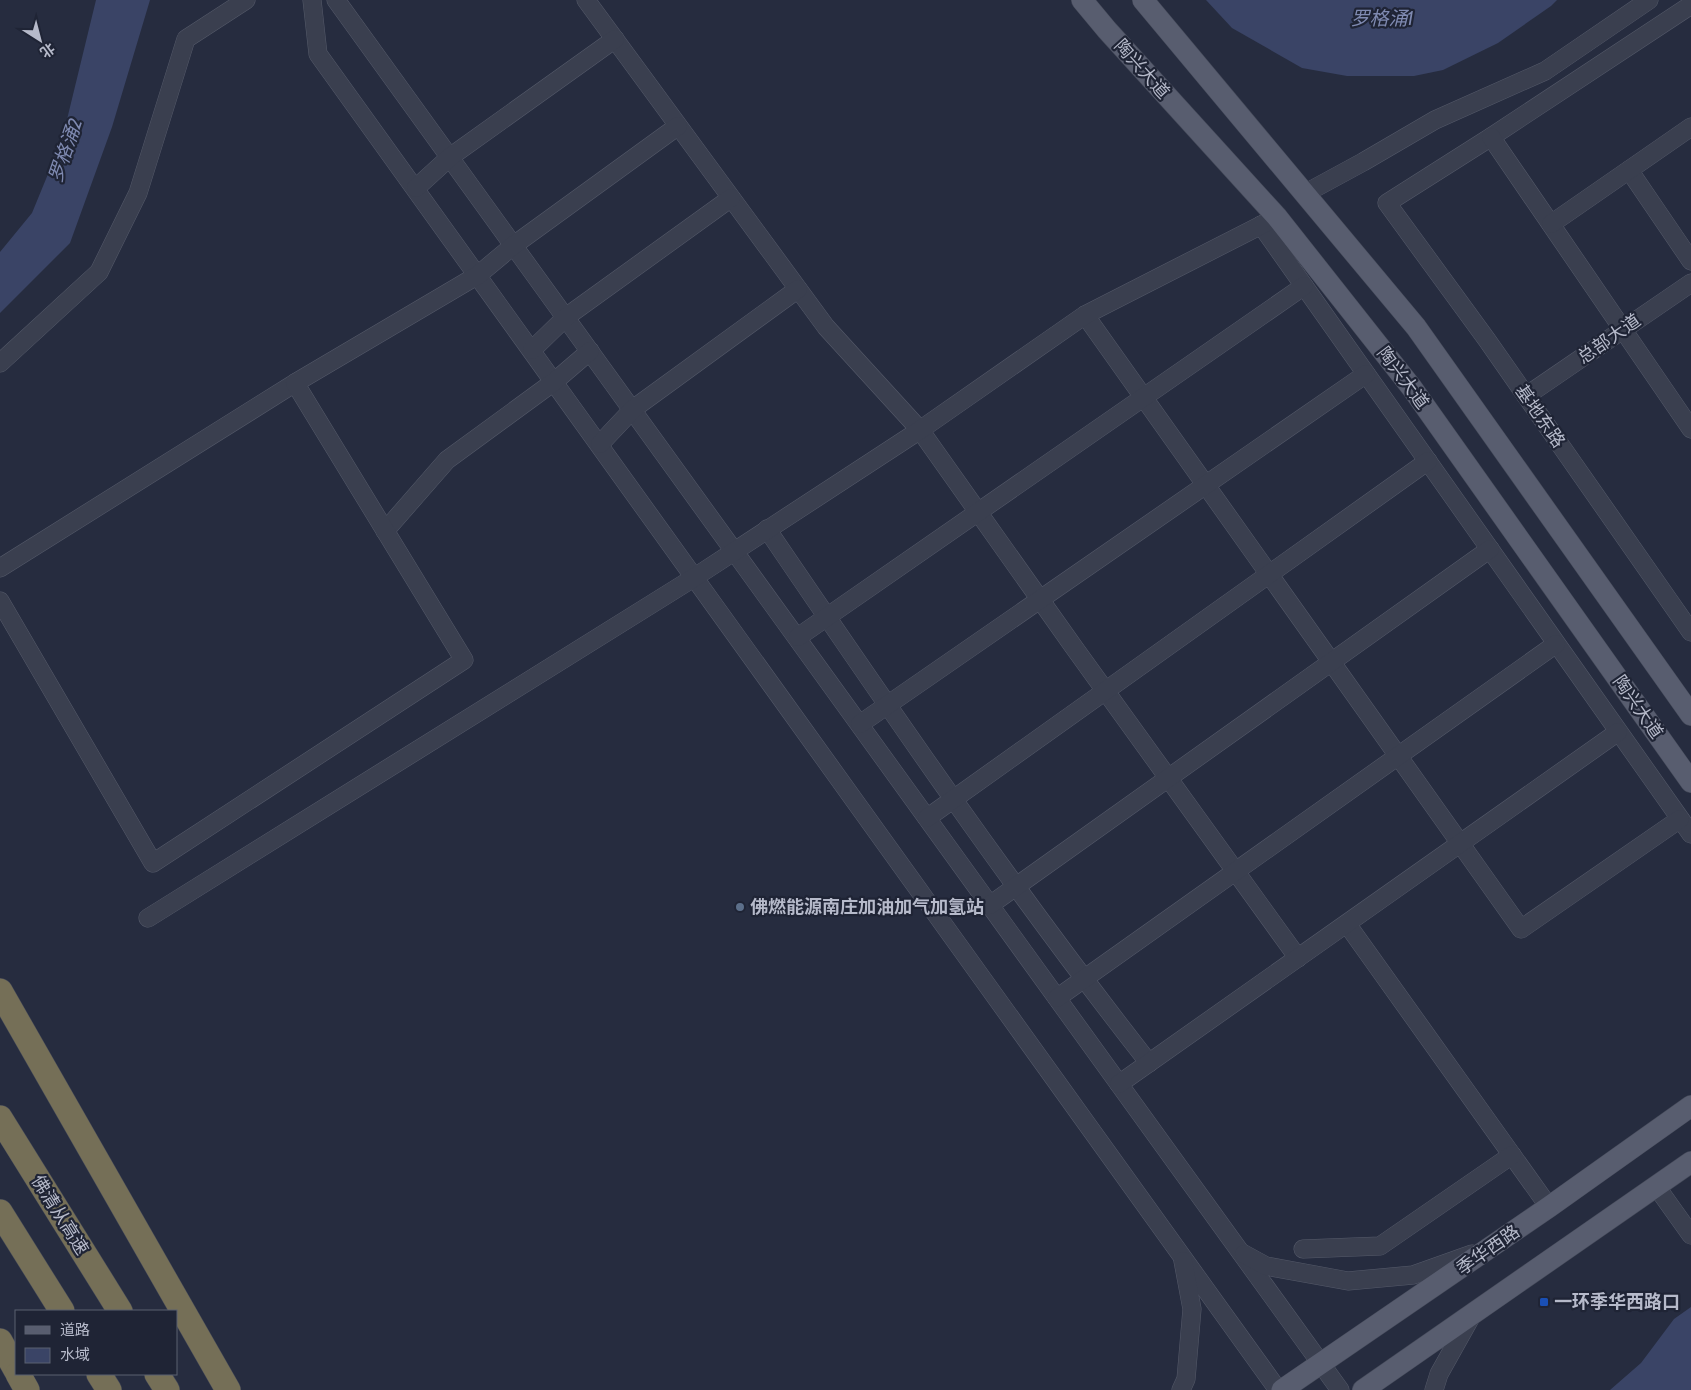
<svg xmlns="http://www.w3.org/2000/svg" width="1691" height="1390" viewBox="0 0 1691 1390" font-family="Cabin,'Noto Sans SC',sans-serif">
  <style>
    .water { fill: #3a4466 }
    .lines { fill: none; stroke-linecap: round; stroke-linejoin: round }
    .minor-casing { stroke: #555a6a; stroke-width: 19 }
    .major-casing { stroke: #434858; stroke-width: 22 }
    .highway-casing { stroke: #424757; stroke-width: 26 }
    .minor { stroke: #3a3f4f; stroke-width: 18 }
    .major { stroke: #585d6f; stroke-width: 21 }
    .highway { stroke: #756f57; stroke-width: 25 }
    .service-dot { fill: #5c6f8a; stroke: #1f2435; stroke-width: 2 }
    .transit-dot { fill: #1a4fb4; stroke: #1f2435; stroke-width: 2 }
    .labels { text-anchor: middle; stroke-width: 4.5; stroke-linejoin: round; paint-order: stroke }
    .street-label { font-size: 18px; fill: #b6baca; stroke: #1f2435 }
    .poi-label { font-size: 18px; font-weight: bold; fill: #b6baca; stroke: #1f2435; text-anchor: start }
    .water-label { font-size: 19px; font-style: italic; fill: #7f8ab1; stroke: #1f2435 }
  </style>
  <rect width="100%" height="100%" fill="#262c3f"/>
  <!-- water -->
  <g class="water">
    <polygon points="96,0 150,0 112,127 70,243 0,313 0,252 32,213 62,140"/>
    <polygon points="1206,0 1557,0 1551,6 1498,43 1443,70 1414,76 1347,76 1302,68 1232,28"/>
    <polygon points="1691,1307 1691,1390 1610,1390 1641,1363 1674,1319"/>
  </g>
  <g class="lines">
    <!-- minor casing -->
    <g class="minor-casing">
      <g id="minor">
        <polyline points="312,0 318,54 1278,1390"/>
        <polyline points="336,0 1340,1390"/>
        <polyline points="586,0 826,327 920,430 1073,646 1298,958"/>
        <polyline points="1691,5 1491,137 1387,203 1487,340 1691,632"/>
        <polyline points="1491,137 1691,429"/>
        <polyline points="1629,170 1691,261"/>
        <polyline points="416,188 450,157 615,39"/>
        <polyline points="1304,194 1363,162 1435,120 1545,71 1649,0"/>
        <polyline points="1551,224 1691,127"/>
        <polyline points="1261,225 1691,834"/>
        <polyline points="1085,315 1521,929 1680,819"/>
        <polyline points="532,350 566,317 731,198"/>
        <polyline points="0,363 99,272 138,193 186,39 246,0"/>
        <polyline points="1526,396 1691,283"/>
        <polyline points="600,444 633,409 798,289"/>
        <path d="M767,529C890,710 1014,891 1149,1063"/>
        <polyline points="385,531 447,460 555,381 590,351"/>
        <polyline points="0,568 295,383"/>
        <polyline points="0,601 153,863 464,660 295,383 478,275 514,245 678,126"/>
        <polyline points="798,637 1304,286"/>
        <polyline points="860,724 1366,374"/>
        <polyline points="927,818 1428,461"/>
        <polyline points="990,905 1490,549"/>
        <polyline points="148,918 695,577 920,430 1085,315 1277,217"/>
        <polyline points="1347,924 1549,1207"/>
        <polyline points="1057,998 1556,644"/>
        <polyline points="1119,1084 1618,732"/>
        <polyline points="1656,1186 1691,1235"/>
        <polyline points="1303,1249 1380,1246 1512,1155"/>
        <polyline points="1244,1254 1266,1266 1348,1281 1413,1275 1472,1254"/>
        <polyline points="1181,1390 1186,1379 1192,1309 1183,1261"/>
        <polyline points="1434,1390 1439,1374 1472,1315"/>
      </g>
    </g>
    <!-- major casing -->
    <g class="major-casing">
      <g id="major">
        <polyline points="1082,0 1107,30 1277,217 1412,388 1691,782"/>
        <polyline points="1143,0 1416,327 1691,715"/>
        <polyline points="1282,1390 1549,1207 1691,1106"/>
        <polyline points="1363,1390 1691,1162"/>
      </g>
    </g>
    <!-- highway casing -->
    <g class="highway-casing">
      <g id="highway">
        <polyline points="0,991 228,1390"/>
        <polyline points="0,1118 120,1311"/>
        <polyline points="0,1212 62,1311"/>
        <polyline points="0,1341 16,1370"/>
        <polyline points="18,1374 27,1390"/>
        <polyline points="99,1374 109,1390"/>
        <polyline points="157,1374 167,1390"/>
      </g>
    </g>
    <!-- minor -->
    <use href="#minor" class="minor"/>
    <!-- major -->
    <use href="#major" class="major"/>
    <!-- highway -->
    <use href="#highway" class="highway"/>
  </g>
  <!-- markers -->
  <circle class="service-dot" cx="740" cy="907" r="5"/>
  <rect class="transit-dot" x="1539" y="1297" width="10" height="10" rx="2.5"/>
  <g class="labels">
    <!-- street labels -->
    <g class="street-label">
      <text transform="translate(1142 69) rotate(48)" y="6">陶兴大道</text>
      <text transform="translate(1609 339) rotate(-35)" y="6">总部大道</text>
      <text transform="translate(1403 378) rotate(53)" y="6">陶兴大道</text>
      <text transform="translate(1540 416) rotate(55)" y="6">基地东路</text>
      <text transform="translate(1638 707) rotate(55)" y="6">陶兴大道</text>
      <text transform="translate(60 1215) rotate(58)" y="6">佛清从高速</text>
      <text transform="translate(1488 1250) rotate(-35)" y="6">季华西路</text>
    </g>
    <!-- poi labels -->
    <g class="poi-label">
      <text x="750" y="913">佛燃能源南庄加油加气加氢站</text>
      <text x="1554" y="1308">一环季华西路口</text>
    </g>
    <!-- water labels -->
    <g class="water-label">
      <text x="1382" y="25">罗格涌1</text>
      <text transform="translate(65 150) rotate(-71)" y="7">罗格涌2</text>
    </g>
  </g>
  <!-- legend -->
  <rect x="15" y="1310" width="162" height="65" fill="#1f2435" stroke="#5b6071"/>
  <rect x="25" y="1326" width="25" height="8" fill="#585d6f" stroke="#5b6071"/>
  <text x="60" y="1335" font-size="15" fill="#b6baca">道路</text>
  <rect x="25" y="1348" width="25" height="15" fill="#3a4466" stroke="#5b6071"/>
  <text x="60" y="1360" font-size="15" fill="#b6baca">水域</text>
  <!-- north arrow -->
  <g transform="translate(40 40) rotate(144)" stroke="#1f2435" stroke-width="4" paint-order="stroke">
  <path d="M0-4L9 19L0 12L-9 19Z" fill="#b6baca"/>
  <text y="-8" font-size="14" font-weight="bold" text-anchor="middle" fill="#b6baca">北</text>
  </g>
</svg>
